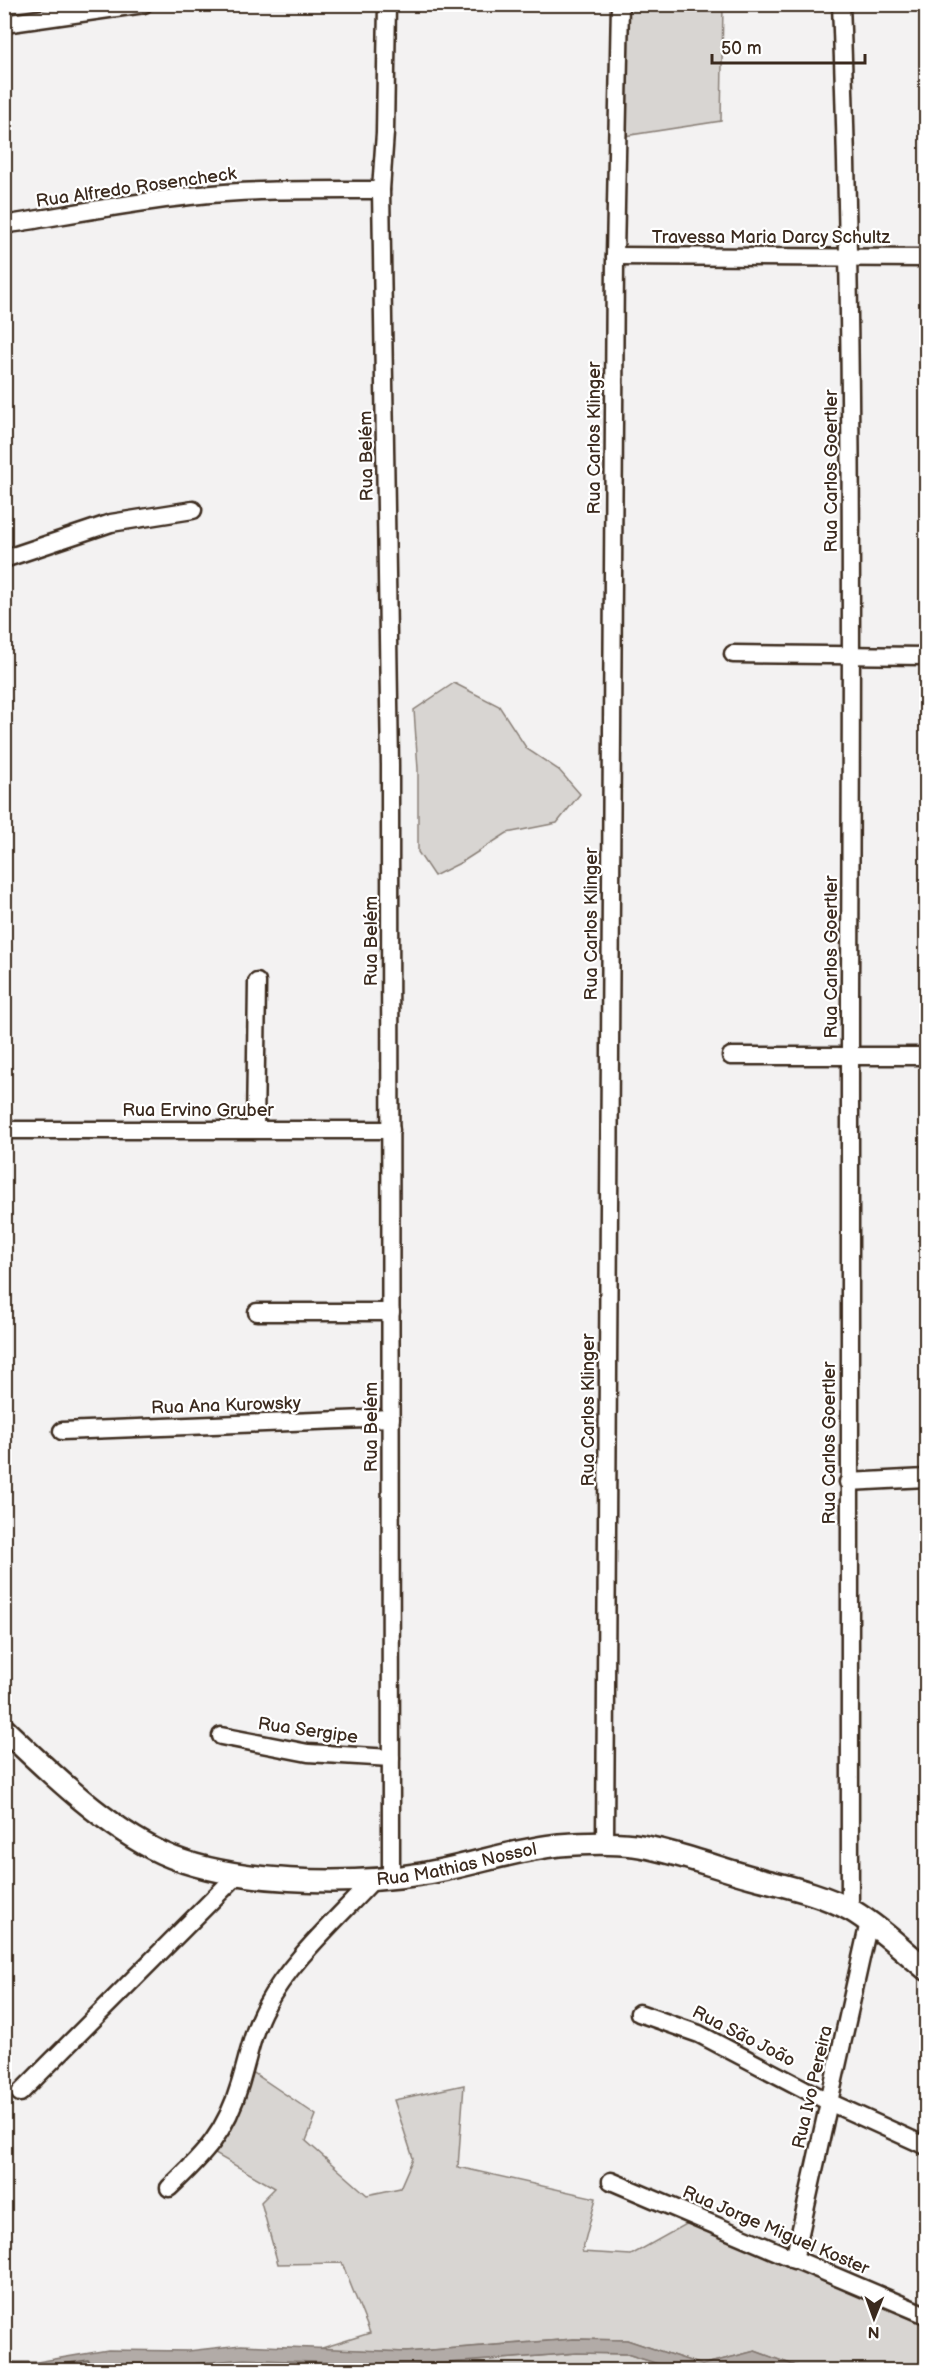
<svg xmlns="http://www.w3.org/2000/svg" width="931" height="2375" viewBox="0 0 931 2375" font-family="'Balsamiq Sans',sans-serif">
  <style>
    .green { fill: #d8d5d2; stroke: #8a8078; stroke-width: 1.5 }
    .water { fill: #b2aba7; stroke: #827770; stroke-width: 1.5 }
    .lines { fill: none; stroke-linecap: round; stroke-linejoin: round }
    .shore { stroke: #6b5e55; stroke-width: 1.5 }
    .minor-casing { stroke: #3b2a1e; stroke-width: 21 }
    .tertiary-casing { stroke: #3b2a1e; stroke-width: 26 }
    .minor { stroke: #fff; stroke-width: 16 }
    .tertiary { stroke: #fff; stroke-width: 21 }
    .labels { text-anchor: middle; stroke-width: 4.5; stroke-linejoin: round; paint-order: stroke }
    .street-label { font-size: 18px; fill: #3b2a1e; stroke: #fff }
  </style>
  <rect width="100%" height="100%" fill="#f3f2f2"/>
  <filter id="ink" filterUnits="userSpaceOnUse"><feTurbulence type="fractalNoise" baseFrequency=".0167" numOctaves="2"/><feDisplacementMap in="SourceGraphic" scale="12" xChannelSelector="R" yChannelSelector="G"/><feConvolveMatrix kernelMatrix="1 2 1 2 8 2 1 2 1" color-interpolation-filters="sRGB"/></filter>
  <g filter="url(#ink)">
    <!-- green -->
    <g class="green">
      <polygon points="620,5 723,5 721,121 617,137"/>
      <polygon points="454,683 499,706 527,749 559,770 580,794 557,823 507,833 462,862 434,876 418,852 418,769 414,710"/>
      <polygon points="245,2067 316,2115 306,2141 367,2195 400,2188 413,2158 394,2100 464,2085 458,2167 596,2198 582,2252 631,2255 697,2218 926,2315 926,2370 815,2370 804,2369 755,2351 702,2365 627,2340 573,2339 406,2352 319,2349 370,2333 342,2263 278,2264 261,2202 275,2188 208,2150"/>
      <polygon points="577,2353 627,2354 677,2370 76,2370 119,2364 191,2364 244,2359 409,2366"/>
    </g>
    <!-- water -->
    <polygon class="water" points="574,2339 627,2340 702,2365 755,2351 804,2369 815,2370 772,2370 757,2365 738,2370 677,2370 627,2354 577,2353 409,2366 244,2359 191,2364 119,2364 76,2370 5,2370 5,2362 37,2362 108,2350 188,2351 241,2345 406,2352"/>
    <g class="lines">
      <!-- shore -->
      <polyline class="shore" points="4,2368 38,2368 88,2360 91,2363 89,2370"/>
      <!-- minor casing -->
      <g class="minor-casing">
        <g id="minor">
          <polyline points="387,4 385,133 381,190 390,765 391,1878"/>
          <path d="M841,4C854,336 851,668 850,1000C848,1304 848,1607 850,1910"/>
          <polyline points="4,24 144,4"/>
          <path d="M4,225C66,215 127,203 190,196C253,189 317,190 381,190"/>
          <polyline points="615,256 926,258"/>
          <polyline points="4,559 111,523 193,510"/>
          <polyline points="733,654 926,656"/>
          <polyline points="731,1056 926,1056"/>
          <polyline points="4,1130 391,1130"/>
          <polyline points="255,1130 257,982"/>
          <polyline points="257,1312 391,1312"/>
          <polyline points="62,1431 391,1418"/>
          <polyline points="848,1482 926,1478"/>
          <polyline points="221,1736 308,1753 391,1758"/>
          <polyline points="605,1843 615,256 620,4"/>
          <polyline points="639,2013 699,2034 829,2102 926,2146"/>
          <polyline points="20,2093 239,1873"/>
          <polyline points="611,2181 926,2315"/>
          <path d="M169,2188C205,2154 226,2132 240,2084C248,2058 253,2029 266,2006C290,1961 338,1918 372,1881"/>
          <polyline points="794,2260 869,1922"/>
        </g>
      </g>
      <!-- tertiary casing -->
      <g class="tertiary-casing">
        <g id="tertiary">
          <path id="s1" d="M4,1729C48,1771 107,1828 162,1853C230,1884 348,1886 421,1874C467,1867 512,1850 559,1845C583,1843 609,1842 634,1845C670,1850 715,1867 751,1877C784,1886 820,1893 851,1910C878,1926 902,1949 926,1969"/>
        </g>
      </g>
      <!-- minor -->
      <use href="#minor" class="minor"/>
      <!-- tertiary -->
      <use href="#tertiary" class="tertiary"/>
    </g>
  </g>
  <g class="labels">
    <!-- street labels -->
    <g class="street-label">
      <text transform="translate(136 187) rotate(-8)" y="6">Rua Alfredo Rosencheck</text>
      <text x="771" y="243">Travessa Maria Darcy Schultz</text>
      <text transform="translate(594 438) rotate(-90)" y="6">Rua Carlos Klinger</text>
      <text transform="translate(366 456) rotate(-91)" y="6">Rua Belém</text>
      <text transform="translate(831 471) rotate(-90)" y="6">Rua Carlos Goertler</text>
      <text transform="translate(591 924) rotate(-90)" y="6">Rua Carlos Klinger</text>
      <text transform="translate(371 941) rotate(-90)" y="6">Rua Belém</text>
      <text transform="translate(831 957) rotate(-90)" y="6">Rua Carlos Goertler</text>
      <text x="198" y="1116">Rua Ervino Gruber</text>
      <text transform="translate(226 1405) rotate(-2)" y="6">Rua Ana Kurowsky</text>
      <text transform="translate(588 1410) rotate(-90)" y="6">Rua Carlos Klinger</text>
      <text transform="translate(371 1427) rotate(-90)" y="6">Rua Belém</text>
      <text transform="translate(829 1443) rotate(-90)" y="6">Rua Carlos Goertler</text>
      <text transform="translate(308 1730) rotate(8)" y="6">Rua Sergipe</text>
      <text dy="6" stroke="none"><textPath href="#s1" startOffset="501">Rua Mathias Nossol</textPath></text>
      <text transform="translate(744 2036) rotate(27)" y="6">Rua São João</text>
      <text transform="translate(812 2087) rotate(-77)" y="6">Rua Ivo Pereira</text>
      <text transform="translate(776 2230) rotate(23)" y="6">Rua Jorge Miguel Koster</text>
    </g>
  </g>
  <!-- margin -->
  <rect width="931" height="2375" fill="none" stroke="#fff" stroke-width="24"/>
  <rect x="12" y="12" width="907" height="2351" fill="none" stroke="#3b2a1e" stroke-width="2" filter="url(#ink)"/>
  <!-- north arrow -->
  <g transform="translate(874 2318) rotate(181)" stroke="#ffffff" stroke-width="4.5" paint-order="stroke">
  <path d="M0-4.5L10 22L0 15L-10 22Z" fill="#3b2a1e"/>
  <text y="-9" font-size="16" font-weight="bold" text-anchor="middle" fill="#3b2a1e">N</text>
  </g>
  <!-- scale -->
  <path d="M712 54v9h153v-9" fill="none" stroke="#3b2a1e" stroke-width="3"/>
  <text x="721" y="54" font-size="18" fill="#3b2a1e" stroke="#ffffff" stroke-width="4.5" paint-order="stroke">50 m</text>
</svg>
